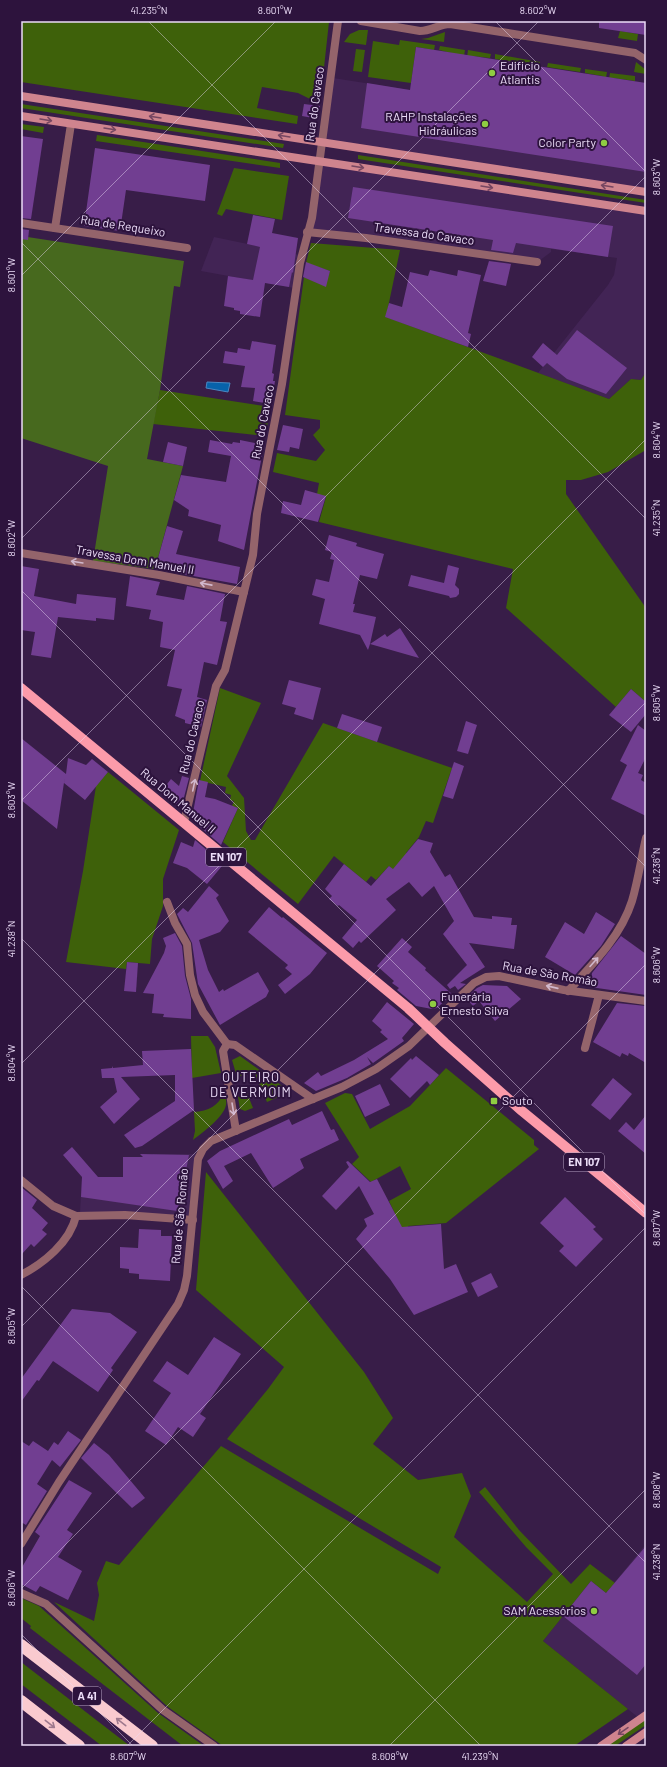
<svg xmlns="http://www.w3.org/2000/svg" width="667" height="1767" viewBox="0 0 667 1767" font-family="Barlow,sans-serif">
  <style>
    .built { fill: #422455 }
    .green { fill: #3e610a }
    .forest { fill: #47691e }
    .water { fill: #0762aa; stroke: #4b87c1 }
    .building { fill: #713e91 }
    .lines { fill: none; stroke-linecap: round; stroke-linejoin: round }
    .minor { stroke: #94646b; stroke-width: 8 }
    .secondary { stroke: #cf848e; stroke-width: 8 }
    .primary { stroke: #fc9baa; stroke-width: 10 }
    .motorway { stroke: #facacf; stroke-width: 12 }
    .oneway { stroke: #764661 }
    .oneway2 { stroke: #d1b8cd }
    .oneway3 { stroke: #9e788d }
    .ticks { fill: none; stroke: #ebdcf7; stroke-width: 1; stroke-opacity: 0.45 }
    .poi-dot { fill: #8fcd42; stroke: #2d133d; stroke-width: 1.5 }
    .labels { text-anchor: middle; stroke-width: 4; stroke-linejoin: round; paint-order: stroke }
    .shield { fill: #2d133d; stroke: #b2a0bf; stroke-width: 1 }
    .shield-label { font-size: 11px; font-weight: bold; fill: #ebdcf7 }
    .poi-label { font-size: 12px; fill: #ebdcf7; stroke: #2d133d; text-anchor: start }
    .street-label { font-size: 12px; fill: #ebdcf7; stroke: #2d133d }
    .neighbourhood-label { font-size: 13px; letter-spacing: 1px; fill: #ebdcf7; stroke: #2d133d }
    .neatline { fill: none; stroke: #ebdcf7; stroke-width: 1.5 }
    .ticks-label { font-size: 10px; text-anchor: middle; fill: #ebdcf7 }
  </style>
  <rect width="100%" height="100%" fill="#381d48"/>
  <!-- built -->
  <g class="built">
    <polygon points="333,78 646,127 646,190 325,141"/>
    <polygon points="322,164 646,213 646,372 641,380 631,379 609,399 538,373 608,285 614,275 617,258 551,249 551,252 539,261 309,231"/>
    <polygon points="214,237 300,255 294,288 201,271"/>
    <polygon points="153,1154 197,1154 190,1217 80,1213 82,1177 123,1177 152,1157"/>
    <polygon points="646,1544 646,1714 639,1718 543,1641 591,1581 606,1593"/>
  </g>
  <!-- green -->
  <g class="green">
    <polygon points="21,21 329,22 320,104 298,93 262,87 257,108 298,116 297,124 21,82"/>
    <polygon points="359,30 368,30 366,45 344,42 350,34"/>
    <polygon points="620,31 638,34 637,41 618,38"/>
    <polygon points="445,32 444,42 421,39 428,38"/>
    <polygon points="400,40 435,45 434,50 416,47 411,83 368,77 373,41 399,45"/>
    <polygon points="440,46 465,50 464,56 439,50"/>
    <polygon points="356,49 365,50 362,72 353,71"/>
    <polygon points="468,50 491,54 490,58 472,56 467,57"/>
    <polygon points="495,54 540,62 540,66 495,59"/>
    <polygon points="636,62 646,70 646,74 634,72"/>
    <polygon points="548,63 581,68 580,72 547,67"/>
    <polygon points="585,69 607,72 606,78 602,76 585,73"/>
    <polygon points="610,73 635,76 635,81 613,78 609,79"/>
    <polygon points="21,104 284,144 283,148 21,108"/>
    <polygon points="21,124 44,127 43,133 21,129"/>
    <polygon points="97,135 280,163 280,168 96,141"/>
    <polygon points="358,155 646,200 646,203 358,159"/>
    <polygon points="234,168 289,176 282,220 226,209 222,216 217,214"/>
    <polygon points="311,243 400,250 386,317 609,399 631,379 641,380 646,372 646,450 608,472 581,480 566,480 566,494 646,608 646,702 631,689 616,707 506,608 513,569 319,522 326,497 317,494 319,483 273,472 277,453 316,461 325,450 313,435 320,428 320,420 285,415 304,277 325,286 330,271 306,263"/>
    <polygon points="160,390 271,407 265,436 153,424"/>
    <polygon points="220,688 261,703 227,776 244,798 246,831 251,840 255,840 323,723 452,768 433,823 426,821 419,837 406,853 410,856 396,872 389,866 376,880 371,876 366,882 334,856 298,904 223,842 238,808 232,806 234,801 230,800 231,795 225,793 226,787 200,781"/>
    <polygon points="108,772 179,830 163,879 163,906 152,939 150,964 127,962 126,969 66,962 83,871 96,786"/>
    <polygon points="191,1036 208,1036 215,1047 221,1073 192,1078"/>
    <polygon points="240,1056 285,1088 285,1094 267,1102 254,1072 237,1077 232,1060"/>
    <polygon points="446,1068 534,1140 534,1145 539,1149 446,1223 408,1226 408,1228 403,1231 389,1201 411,1189 400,1166 371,1182 352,1164 359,1157 325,1103 345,1093 352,1094 370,1129 410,1106"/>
    <path d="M224,1092C225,1096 227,1101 226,1105C224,1117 202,1133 193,1140L195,1131L194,1112C208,1111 219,1106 224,1092Z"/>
    <polygon points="247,1093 253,1108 245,1111 240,1109 238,1097"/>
    <polygon points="206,1172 364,1372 393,1418 373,1444 418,1480 462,1473 471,1496 454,1537 527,1602 553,1574 526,1547 479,1492 485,1487 519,1530 571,1584 590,1564 615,1583 606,1593 591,1581 543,1641 628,1709 574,1746 223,1746 168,1707 54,1602 94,1621 99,1595 97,1583 106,1561 119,1565 221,1446 438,1574 441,1567 227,1439 268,1389 284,1367 196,1290"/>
    <polygon points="21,1598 39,1606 158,1713 204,1746 183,1746 30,1628 31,1626 21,1618"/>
    <polygon points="21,1662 130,1746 102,1746 21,1684"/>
    <polygon points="646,1719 646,1725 615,1746 607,1746"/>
  </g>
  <!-- forest -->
  <polygon class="forest" points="21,236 184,261 180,287 174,286 160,390 147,459 183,466 155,569 93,561 108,466 21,438"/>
  <!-- water -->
  <polygon class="water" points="207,382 230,383 228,392 206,388"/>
  <!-- building -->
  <g class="building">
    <polygon points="599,21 646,21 646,35 599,28"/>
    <polygon points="416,47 646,83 646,172 361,128 367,83 410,90"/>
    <polygon points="304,104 320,106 318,119 302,116"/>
    <polygon points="21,136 43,139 31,219 21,218"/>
    <polygon points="95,148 210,165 205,201 126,190 120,231 84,226"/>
    <polygon points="353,187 613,226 608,257 516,243 513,253 491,250 493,240 348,218"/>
    <polygon points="253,215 275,219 272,233 298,238 293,273 292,272 289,287 265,283 260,317 240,314 240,311 234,310 234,308 224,306 228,276 253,280 260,247 247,244"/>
    <polygon points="21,229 29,230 28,240 21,239"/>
    <polygon points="489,261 511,264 506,286 483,281"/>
    <polygon points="306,262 330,271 326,287 303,277"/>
    <polygon points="430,270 457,276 458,270 481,275 468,333 471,334 468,347 385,317 389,303 402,307 410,272 428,276"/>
    <polygon points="577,330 627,368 606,394 567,379 547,363 543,367 532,357 543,343 557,355"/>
    <polygon points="252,341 276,345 272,373 274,374 273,381 275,381 271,404 253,401 255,388 241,387 245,366 223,363 225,351 237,353 238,348 250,350"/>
    <polygon points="283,425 303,429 299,449 290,447 289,452 277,450"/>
    <polygon points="210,440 232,444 233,442 240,443 240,440 264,445 244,550 218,541 221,525 188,516 189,510 174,500 181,475 226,482 231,456 208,452"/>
    <polygon points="168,442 187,447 183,466 163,462"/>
    <polygon points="305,490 326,496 318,522 281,513 283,501 301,505"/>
    <polygon points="167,526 183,531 176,554 240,567 237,584 155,569"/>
    <polygon points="329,535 357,543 356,546 384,554 377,579 360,575 353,604 355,604 353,612 376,617 370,644 385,634 387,637 400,628 419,658 370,644 368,650 360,635 319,624 325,599 312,595 316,579 329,582 334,560 330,559 332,552 325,550"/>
    <polygon points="448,565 459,568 455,585 459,589 459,594 456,597 450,598 449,596 408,586 411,575 444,583"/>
    <polygon points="21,566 39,569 34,596 76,604 77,594 116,598 114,620 96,618 96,621 58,617 51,658 31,655 35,632 21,630"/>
    <polygon points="130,576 160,582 156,595 184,600 187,586 225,594 220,621 227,622 217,665 204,662 197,697 207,700 201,727 185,723 185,720 175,716 182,689 167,686 175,650 160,647 163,622 149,619 151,610 126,606"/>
    <polygon points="289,680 321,688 313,720 294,714 296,708 282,704"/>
    <polygon points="631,689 646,702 646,714 631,732 609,715"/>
    <polygon points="342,714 382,727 377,742 337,728"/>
    <polygon points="466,721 477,725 468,754 457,751"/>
    <polygon points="638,725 646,731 646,757 638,773 643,775 641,780 646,783 646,816 611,799 627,765 620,761"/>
    <polygon points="21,738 66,774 68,758 86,765 92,759 108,772 85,800 64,783 65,776 57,829 21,800"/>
    <polygon points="454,762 464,766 453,799 443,796"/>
    <polygon points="182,776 189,778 182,805 179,806 161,792 171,779 179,786"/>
    <polygon points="199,780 208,782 205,797 215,799 238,808 221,845 200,827 201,824 192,818"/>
    <polygon points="418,839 433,843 430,852 445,877 450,874 474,917 492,919 492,916 512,918 511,925 517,925 514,949 469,943 485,967 460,983 466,984 458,990 455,986 450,989 447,985 467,965 443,934 454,921 434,886 422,897 409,882 386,899 396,910 361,943 359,941 353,948 342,938 357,920 339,905 338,906 329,899 332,896 325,889 344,864 371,886 389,866 393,869"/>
    <polygon points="195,840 216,858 215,861 222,866 207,884 187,868 173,863 181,842 193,847"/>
    <polygon points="209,886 219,895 216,898 229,921 220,932 199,940 208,970 219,992 223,989 224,991 258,972 269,991 266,997 220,1025 198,984 192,943 177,914 183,908 188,912"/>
    <polygon points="269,907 282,918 283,917 327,953 310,974 285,994 278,985 292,974 285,968 288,965 248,932"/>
    <polygon points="596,912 615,924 601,946 575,975 545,957 565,922 584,934"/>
    <polygon points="175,933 182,946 185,976 191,999 191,1019 163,1017 164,1014 152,1013 154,994 143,993 164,953 166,946 163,938"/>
    <polygon points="621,936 646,954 646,995 590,987 592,973"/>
    <polygon points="402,938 412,947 408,952 426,968 425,970 452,994 437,1008 432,1009 416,1006 397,990 399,988 392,983 394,981 377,966"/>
    <polygon points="127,962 138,963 136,992 124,991"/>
    <polygon points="483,985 507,986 521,999 495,1021 479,1001 473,1006 466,998 477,988"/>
    <polygon points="387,1002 414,1024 402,1038 404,1041 373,1063 367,1057 371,1064 347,1078 316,1091 304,1083 318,1072 321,1076 354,1060 388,1039 380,1032 382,1030 372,1021"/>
    <polygon points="617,1003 646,1006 646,1063 629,1053 628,1056 622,1053 620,1057 593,1042"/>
    <polygon points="191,1049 194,1110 142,1146 135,1148 124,1135 175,1101 175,1075 121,1077 140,1099 114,1124 100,1107 117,1092 114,1078 102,1078 101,1069 112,1068 112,1066 113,1068 143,1065 142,1051"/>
    <polygon points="416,1056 439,1075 430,1085 427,1081 410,1098 390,1079 411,1058 412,1060"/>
    <polygon points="613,1078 632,1094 610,1120 591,1105"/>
    <polygon points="380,1084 390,1105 365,1117 355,1096"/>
    <polygon points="322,1111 331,1130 334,1129 339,1140 300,1159 304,1168 273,1188 251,1153 224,1166 233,1181 223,1189 207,1161 220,1151 289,1119 292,1125"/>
    <polygon points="646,1115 646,1154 618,1131 626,1122 634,1130"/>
    <polygon points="72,1147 98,1177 123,1177 123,1157 143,1157 140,1154 189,1155 181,1196 177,1211 81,1197 82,1177 63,1155"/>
    <polygon points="348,1161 370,1182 377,1179 402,1227 441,1224 444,1269 456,1264 468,1292 414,1315 390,1279 356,1239 367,1226 364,1219 374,1214 359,1186 336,1210 322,1196 349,1167 346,1162"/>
    <polygon points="21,1187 37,1200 32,1208 48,1223 42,1230 47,1234 34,1247 31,1244 21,1255"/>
    <polygon points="565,1197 596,1227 593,1229 603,1239 576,1267 559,1251 564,1246 540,1223"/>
    <polygon points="139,1229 161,1230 161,1236 172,1236 170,1281 139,1279 139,1274 129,1273 129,1269 120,1268 120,1247 138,1248"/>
    <polygon points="491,1273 498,1287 478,1297 471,1283"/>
    <polygon points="72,1309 110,1313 137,1332 111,1368 113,1370 98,1392 53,1361 39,1381 37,1380 21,1402 21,1379"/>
    <polygon points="214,1337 241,1354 200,1414 206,1418 193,1437 178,1427 166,1445 145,1431 171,1393 153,1381 167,1361 188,1375"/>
    <polygon points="68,1431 81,1440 60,1467 52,1460 37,1484 47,1491 26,1525 21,1522 21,1441 29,1446 33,1441 48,1451 54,1442 58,1445"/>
    <polygon points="94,1443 109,1455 145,1498 132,1508 81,1458"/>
    <polygon points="69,1480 92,1493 67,1530 73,1534 58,1557 82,1571 68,1600 40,1586 36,1592 21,1584 21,1569 40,1536 35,1532"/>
    <polygon points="646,1546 646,1664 637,1675 563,1616 591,1581 606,1593"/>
  </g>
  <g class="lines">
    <!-- minor -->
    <g class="minor">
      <path d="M361,21L420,31C431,31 440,24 450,24L635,53L646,60"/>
      <polyline points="21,223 187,248"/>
      <polyline points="55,228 71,124"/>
      <polyline points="307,232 366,238 537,262"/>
      <polyline points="21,553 159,575 244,592"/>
      <polyline points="184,822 216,686 225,670 253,555 257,514 282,384 300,263 312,218 338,21"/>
      <polyline points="167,902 175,923 187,944 190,975 195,995 203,1012 227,1044"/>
      <path d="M568,991C593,964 621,936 632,901C638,881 641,859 646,838"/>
      <polyline points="227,1044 235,1045 313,1099"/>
      <polyline points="227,1044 223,1051 236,1131"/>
      <polyline points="585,1048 599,995"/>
      <polyline points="21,1180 53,1206 76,1216 125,1215 193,1220"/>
      <path d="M21,1275C44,1263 70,1242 76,1216"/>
      <polyline points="21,1544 59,1482 178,1304 184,1290 187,1276 198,1159 203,1149 211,1141 342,1087 376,1069 409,1046 474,983 486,977 499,976 564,990 646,1001"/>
      <polyline points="21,1593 46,1604 163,1710 214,1746"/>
    </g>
    <!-- secondary -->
    <g class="secondary">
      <polyline points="21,96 646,192"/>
      <polyline points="21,116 646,211"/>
      <polyline points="601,1746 646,1715"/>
      <polyline points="626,1746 646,1732"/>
    </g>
    <!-- primary -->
    <polyline class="primary" points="21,688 408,1008 445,1043 522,1111 646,1213"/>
    <!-- motorway -->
    <g class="motorway">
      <polyline points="21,1645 152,1746"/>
      <polyline points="21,1701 79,1746"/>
    </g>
  </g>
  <!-- one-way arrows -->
  <defs><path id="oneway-shaft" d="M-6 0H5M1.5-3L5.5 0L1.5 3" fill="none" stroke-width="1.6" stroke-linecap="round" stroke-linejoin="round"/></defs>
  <g class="oneway">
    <use href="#oneway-shaft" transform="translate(155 117) rotate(-171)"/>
    <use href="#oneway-shaft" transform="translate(46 120) rotate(9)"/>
    <use href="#oneway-shaft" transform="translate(110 129) rotate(9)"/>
    <use href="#oneway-shaft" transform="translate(284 136) rotate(-171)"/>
    <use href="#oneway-shaft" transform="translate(358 167) rotate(9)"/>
    <use href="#oneway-shaft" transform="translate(607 186) rotate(-171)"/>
    <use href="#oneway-shaft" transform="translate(487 187) rotate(9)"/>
    <use href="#oneway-shaft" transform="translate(623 1731) rotate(145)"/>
  </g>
  <g class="oneway2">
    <use href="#oneway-shaft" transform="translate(77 562) rotate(-171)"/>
    <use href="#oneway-shaft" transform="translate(206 584) rotate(-169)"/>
    <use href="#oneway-shaft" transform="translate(194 785) rotate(-78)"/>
    <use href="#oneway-shaft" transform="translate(594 962) rotate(-48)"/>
    <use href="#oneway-shaft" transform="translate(552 987) rotate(-167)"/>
    <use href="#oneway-shaft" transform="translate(233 1109) rotate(81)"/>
  </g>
  <g class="oneway3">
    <use href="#oneway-shaft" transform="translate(121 1722) rotate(-142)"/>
    <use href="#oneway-shaft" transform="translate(50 1724) rotate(38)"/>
  </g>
  <!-- ticks -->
  <path class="ticks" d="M148,21L646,519M495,21L646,172M21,242L646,867M21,276L276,21M21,539L539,21M21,590L646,1215M21,801L646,176M21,938L646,1563M21,1064L646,439M21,1286L481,1746M21,1327L646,702M21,1589L646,964M21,1634L133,1746M127,1746L646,1227M389,1746L646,1489"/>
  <!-- markers -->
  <g class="poi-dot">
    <circle cx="492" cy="73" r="4"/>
    <circle cx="485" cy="124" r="4"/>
    <circle cx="604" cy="143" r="4"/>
    <circle cx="433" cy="1004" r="4"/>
    <rect x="490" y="1097" width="8" height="8" rx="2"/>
    <circle cx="594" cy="1611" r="4"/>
  </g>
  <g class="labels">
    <!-- shield labels -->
    <g class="shield">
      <rect x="206" y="848" width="40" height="18" rx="3"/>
      <rect x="564" y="1153" width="40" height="18" rx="3"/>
      <rect x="73" y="1687" width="28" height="18" rx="3"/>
    </g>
    <g class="shield-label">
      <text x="226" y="861">EN 107</text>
      <text x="584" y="1166">EN 107</text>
      <text x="87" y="1700">A 41</text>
    </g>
    <!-- poi labels -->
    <g class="poi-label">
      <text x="500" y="70">Edificio<tspan x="500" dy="14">Atlantis</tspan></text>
      <text x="477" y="121" text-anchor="end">RAHP Instalações<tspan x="477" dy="14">Hidráulicas</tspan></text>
      <text x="596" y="147" text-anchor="end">Color Party</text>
      <text x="441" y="1001">Funerária<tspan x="441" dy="14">Ernesto Silva</tspan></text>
      <text x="502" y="1105">Souto</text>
      <text x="586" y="1615" text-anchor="end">SAM Acessórios</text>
    </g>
    <!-- street labels -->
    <g class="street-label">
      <text transform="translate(315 104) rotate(-82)" y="4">Rua do Cavaco</text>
      <text transform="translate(123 226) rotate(9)" y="4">Rua de Requeixo</text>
      <text transform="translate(424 234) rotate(8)" y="4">Travessa do Cavaco</text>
      <text transform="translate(263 422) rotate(-79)" y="4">Rua do Cavaco</text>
      <text transform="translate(135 560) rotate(10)" y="4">Travessa Dom Manuel II</text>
      <text transform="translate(192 737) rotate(-77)" y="4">Rua do Cavaco</text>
      <text transform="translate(178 801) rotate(40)" y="4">Rua Dom Manuel II</text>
      <text transform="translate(550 974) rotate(10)" y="4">Rua de São Romão</text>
      <text transform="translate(180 1216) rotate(-85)" y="4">Rua de São Romão</text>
    </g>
    <!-- neighbourhood labels -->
    <g class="neighbourhood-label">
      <text x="251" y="1082">OUTEIRO<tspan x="251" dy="15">DE VERMOIM</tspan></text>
    </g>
  </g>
  <!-- border -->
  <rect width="667" height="1767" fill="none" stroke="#2d133d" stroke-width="44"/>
  <rect x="22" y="22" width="623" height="1723" class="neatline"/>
  <g class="ticks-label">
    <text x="149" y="14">41.235°N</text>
    <text x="275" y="14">8.601°W</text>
    <text x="538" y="14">8.602°W</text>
    <text transform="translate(656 177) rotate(-90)" y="4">8.603°W</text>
    <text transform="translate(11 275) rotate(-90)" y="4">8.601°W</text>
    <text transform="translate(656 440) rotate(-90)" y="4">8.604°W</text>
    <text transform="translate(656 518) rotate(-90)" y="4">41.235°N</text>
    <text transform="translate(11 538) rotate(-90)" y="4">8.602°W</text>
    <text transform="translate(656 703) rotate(-90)" y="4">8.605°W</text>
    <text transform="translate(11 800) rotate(-90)" y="4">8.603°W</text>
    <text transform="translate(656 866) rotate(-90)" y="4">41.236°N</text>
    <text transform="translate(11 939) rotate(-90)" y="4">41.238°N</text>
    <text transform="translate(656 965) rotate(-90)" y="4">8.606°W</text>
    <text transform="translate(11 1063) rotate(-90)" y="4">8.604°W</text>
    <text transform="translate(656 1228) rotate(-90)" y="4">8.607°W</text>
    <text transform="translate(11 1326) rotate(-90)" y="4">8.605°W</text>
    <text transform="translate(656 1490) rotate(-90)" y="4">8.608°W</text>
    <text transform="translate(656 1562) rotate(-90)" y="4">41.238°N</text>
    <text transform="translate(11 1588) rotate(-90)" y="4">8.606°W</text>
    <text x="128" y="1760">8.607°W</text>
    <text x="390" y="1760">8.608°W</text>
    <text x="480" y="1760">41.239°N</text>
  </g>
</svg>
